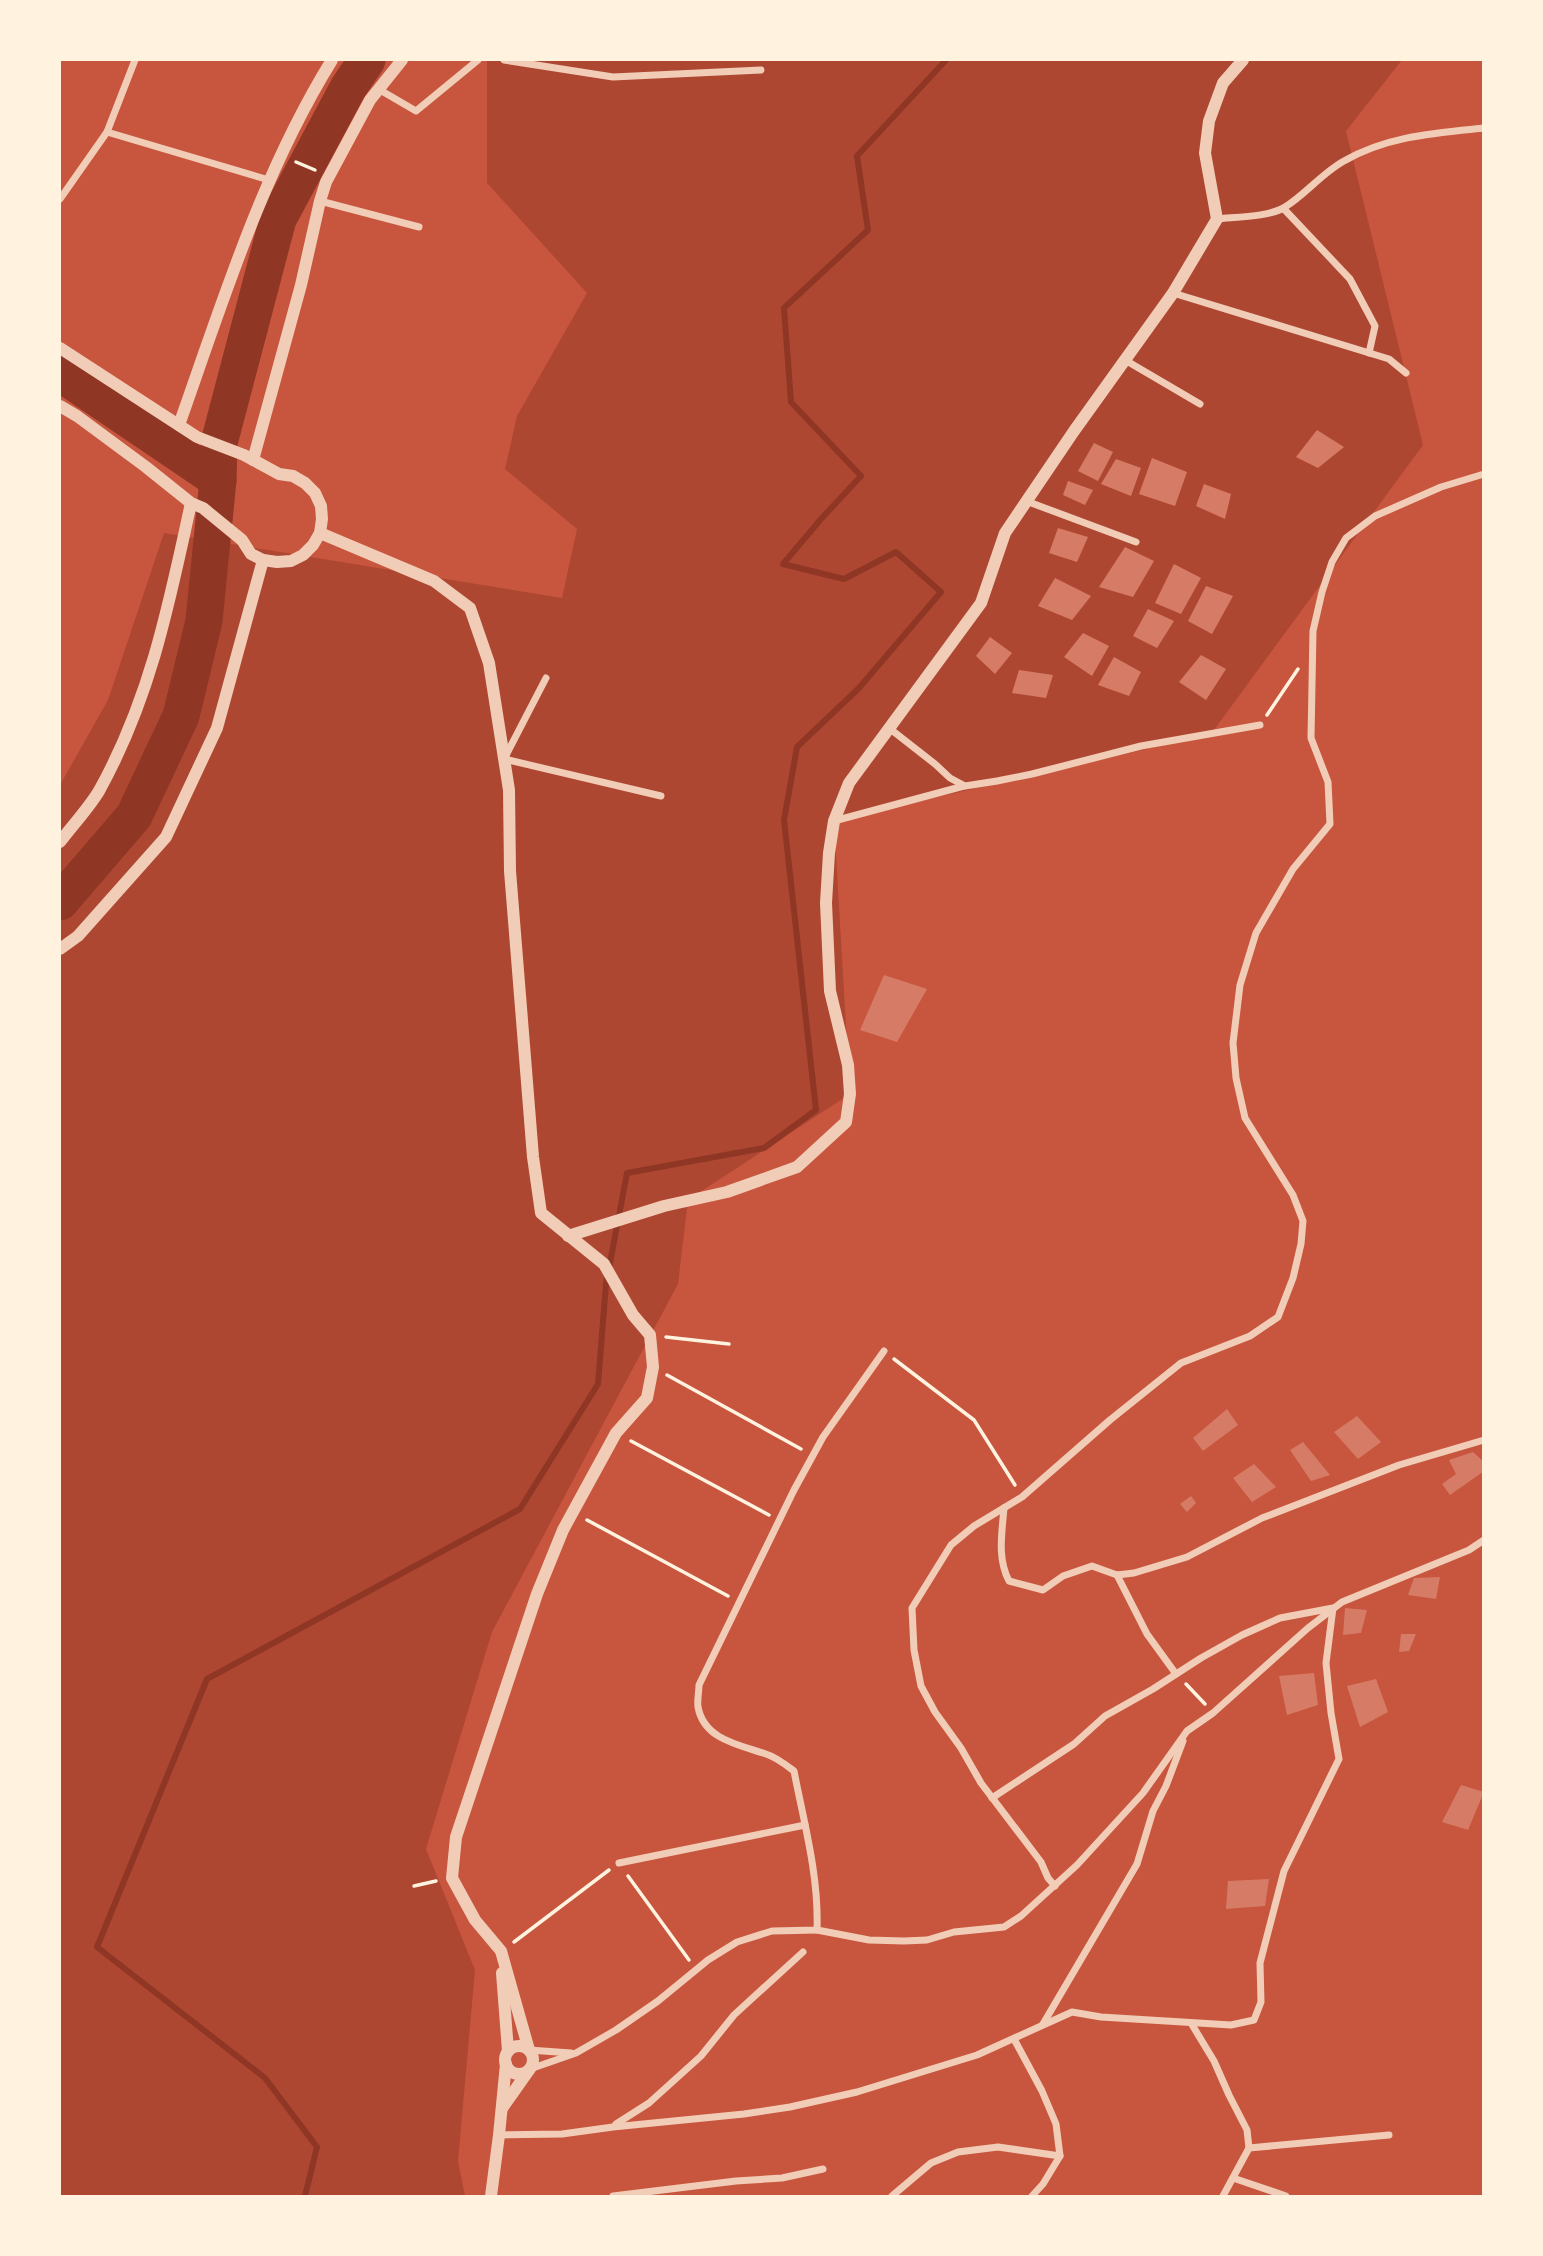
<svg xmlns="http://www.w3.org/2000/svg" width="1543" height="2256" viewBox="0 0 1543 2256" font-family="Arial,sans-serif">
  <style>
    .green { fill: #ae4732 }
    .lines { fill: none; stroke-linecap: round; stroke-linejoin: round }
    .stream { stroke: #8f3625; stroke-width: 6 }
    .river { stroke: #8f3625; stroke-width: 37 }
    .building { fill: #d67c66 }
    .path { stroke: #fff3e0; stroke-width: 3.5 }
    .minor { stroke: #f1ccb7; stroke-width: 7 }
    .tertiary { stroke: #f1ccb7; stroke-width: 12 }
  </style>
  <rect width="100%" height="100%" fill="#c8553d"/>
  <!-- green -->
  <polygon class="green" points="487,60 1402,60 1346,131 1423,445 1211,734 834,821 850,1094 688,1200 678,1284 492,1632 426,1849 475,1970 458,2161 465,2196 60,2196 60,785 108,700 164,533 562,598 577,529 505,469 517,416 587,293 487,183"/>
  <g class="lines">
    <!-- stream -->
    <polyline class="stream" points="305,2196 317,2147 265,2078 97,1947 207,1679 520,1509 598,1384 606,1284 627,1173 764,1148 816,1110 784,820 797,747 859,688 941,592 896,552 844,579 783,564 821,519 861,476 791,402 784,308 868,230 857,156 946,60"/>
    <!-- river -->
    <g class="river">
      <polyline points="60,373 218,480"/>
      <polyline points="60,902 134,816 181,716 204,621 218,480 219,443 278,219 348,88 367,60"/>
    </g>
  </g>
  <!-- building -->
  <g class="building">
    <polygon points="1317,430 1344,447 1318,468 1296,457"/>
    <polygon points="1094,443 1113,452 1098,481 1078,471"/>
    <polygon points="1152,458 1187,472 1175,506 1139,494"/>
    <polygon points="1116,459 1141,468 1131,496 1101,484"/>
    <polygon points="1068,481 1093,490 1085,505 1063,495"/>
    <polygon points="1204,484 1231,494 1225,519 1196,506"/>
    <polygon points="1058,528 1088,537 1077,562 1049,553"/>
    <polygon points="1125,547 1154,561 1133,597 1099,587"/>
    <polygon points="1174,564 1201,578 1181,614 1155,603"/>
    <polygon points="1055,578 1091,596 1072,620 1038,606"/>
    <polygon points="1206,586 1233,596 1212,634 1188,621"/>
    <polygon points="1148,609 1174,621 1157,648 1133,636"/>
    <polygon points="1083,633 1109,646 1092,676 1064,657"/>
    <polygon points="990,637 1012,653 995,674 976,656"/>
    <polygon points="1201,655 1226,669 1206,700 1179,682"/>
    <polygon points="1114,657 1141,672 1129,696 1098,685"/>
    <polygon points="1019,670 1053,675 1046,698 1012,693"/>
    <polygon points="884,975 927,989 897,1042 860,1030"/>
    <polygon points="1227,1409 1238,1425 1203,1451 1193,1438"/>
    <polygon points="1357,1416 1381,1442 1358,1459 1334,1432"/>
    <polygon points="1303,1442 1330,1475 1311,1481 1290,1450"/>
    <polygon points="1473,1452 1484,1462 1484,1471 1450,1495 1442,1484 1456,1474 1449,1460"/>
    <polygon points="1254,1464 1276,1487 1252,1502 1233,1478"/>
    <polygon points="1191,1496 1196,1503 1187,1512 1180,1504"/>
    <polygon points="1440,1577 1436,1599 1408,1595 1414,1578"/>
    <polygon points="1345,1608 1367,1610 1361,1633 1343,1635"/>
    <polygon points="1401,1634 1416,1634 1409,1651 1399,1652"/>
    <polygon points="1314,1673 1318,1705 1287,1715 1279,1676"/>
    <polygon points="1376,1679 1388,1712 1360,1727 1347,1686"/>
    <polygon points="1461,1785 1484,1792 1468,1830 1442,1822"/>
    <polygon points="1269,1879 1265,1906 1226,1909 1228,1881"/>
  </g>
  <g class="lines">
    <!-- path -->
    <g class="path">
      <polyline points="296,162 315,170"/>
      <polyline points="1267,715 1298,669"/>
      <polyline points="666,1337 729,1344"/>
      <polyline points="894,1359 974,1420 1015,1485"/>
      <polyline points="667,1375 801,1449"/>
      <polyline points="631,1441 769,1515"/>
      <polyline points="587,1520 728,1596"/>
      <polyline points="1186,1684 1205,1704"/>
      <polyline points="628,1876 689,1960"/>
      <polyline points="414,1886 436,1881"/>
      <polyline points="514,1942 609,1870"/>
    </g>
    <!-- minor -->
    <g class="minor">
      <polyline points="504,60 613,77 761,70"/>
      <polyline points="380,90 416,111 478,60"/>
      <polyline points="107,132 269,180"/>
      <polyline points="60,199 107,132 135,60"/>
      <polyline points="320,201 419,227"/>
      <polyline points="1284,209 1350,279 1375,326 1369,353"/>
      <path d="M1217,219C1235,217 1270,217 1285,207C1305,195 1322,173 1344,161C1387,136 1435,133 1484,128"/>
      <polyline points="1173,293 1389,359 1406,373"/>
      <polyline points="1125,360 1200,404"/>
      <polyline points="1026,501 1136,542"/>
      <polyline points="546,678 504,759 661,796"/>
      <polyline points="889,728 935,764 950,778 965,786 997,781 1032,774 1141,746 1260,725"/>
      <polyline points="834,821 964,786"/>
      <path d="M1004,1508C1002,1533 997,1558 1009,1581L1043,1590L1063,1576L1092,1566L1117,1575L1134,1573L1187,1557L1262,1518L1399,1465L1484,1440"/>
      <polyline points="1117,1575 1147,1634 1176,1674"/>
      <polyline points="619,1863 805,1825"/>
      <polyline points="1055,1886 1048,1878 1041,1862 981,1783 961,1748 935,1712 921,1686 914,1650 912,1608 951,1545 974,1526 1022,1497 1110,1420 1181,1363 1250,1336 1278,1317 1293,1278 1301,1244 1303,1221 1293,1195 1245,1118 1236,1078 1233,1043 1240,985 1256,933 1293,869 1330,824 1328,782 1311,738 1313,631 1322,592 1332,562 1346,538 1375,516 1441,487 1484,474"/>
      <polyline points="817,1930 869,1940 904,1941 927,1940 954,1932 1004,1927 1021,1916 1077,1865 1143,1793 1187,1731 1213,1713 1308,1628 1342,1602 1469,1550 1484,1540"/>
      <polyline points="1191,2023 1214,2061 1229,2095 1247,2130 1249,2148 1223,2196"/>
      <polyline points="1043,2024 1137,1864 1153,1811 1166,1786 1183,1741"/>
      <polyline points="529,2050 571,2053"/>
      <path d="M530,2069L576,2053L616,2030L658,2001L708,1960L737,1942L772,1931L817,1930C819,1876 804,1823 794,1771C786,1765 776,1757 766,1754C740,1745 704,1740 698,1707C697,1700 699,1692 699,1685L794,1490L823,1437L884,1351"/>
      <polyline points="616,2124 649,2103 701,2056 734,2015 803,1952"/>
      <polyline points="499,2135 562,2134 613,2127 744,2114 790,2107 857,2092 977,2055 1072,2012 1101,2017 1231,2025 1254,2020 1261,2002 1260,1963 1284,1871 1339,1759 1331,1713 1326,1663 1333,1608 1280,1618 1242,1635 1201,1658 1153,1689 1105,1716 1074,1744 992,1798"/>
      <polyline points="1249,2148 1389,2135"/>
      <polyline points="1233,2178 1286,2196"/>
      <polyline points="613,2196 736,2181 782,2178 823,2169"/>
      <polyline points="892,2196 931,2163 958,2152 998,2147 1060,2156 1056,2124 1042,2091 1014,2039"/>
      <polyline points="1032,2196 1043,2184 1060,2156"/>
    </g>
    <!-- tertiary -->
    <g class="tertiary">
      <polyline points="60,348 197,437 244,455 279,474 293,476 305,483 315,493 321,506 322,519 320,533 313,545 303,555 291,561 277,562 263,560 251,554 242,540 203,508 191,503 146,467 77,416 60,406"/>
      <path d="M179,425C223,301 262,173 332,60"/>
      <polyline points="253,460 301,285 320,201 326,182 370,100 402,60"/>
      <polyline points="320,533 434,581 470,608 489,663 509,790 510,871 533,1157 541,1213 604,1264 633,1315 650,1335 653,1367 647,1398 616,1433 563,1530 537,1594 456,1837 452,1878 475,1920 501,1951 529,2050"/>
      <path d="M60,842C72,826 88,809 99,791C150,699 169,605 191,503"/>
      <polyline points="60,949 78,936 166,837 217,728 263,560"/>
      <polyline points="568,1236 664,1206 727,1192 797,1167 846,1122 850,1094 848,1065 830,991 826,903 829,853 834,821 849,783 981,603 1005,533 1074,431 1173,293 1217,219 1205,153 1209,121 1223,83 1243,60"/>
      <polyline points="502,1973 508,2051"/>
      <circle cx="519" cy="2060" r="14"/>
      <polyline points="503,2107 529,2070"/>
      <polyline points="491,2196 499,2135 506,2064"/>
    </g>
  </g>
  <!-- border -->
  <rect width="1543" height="2256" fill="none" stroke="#fff3e0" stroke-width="122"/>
</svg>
